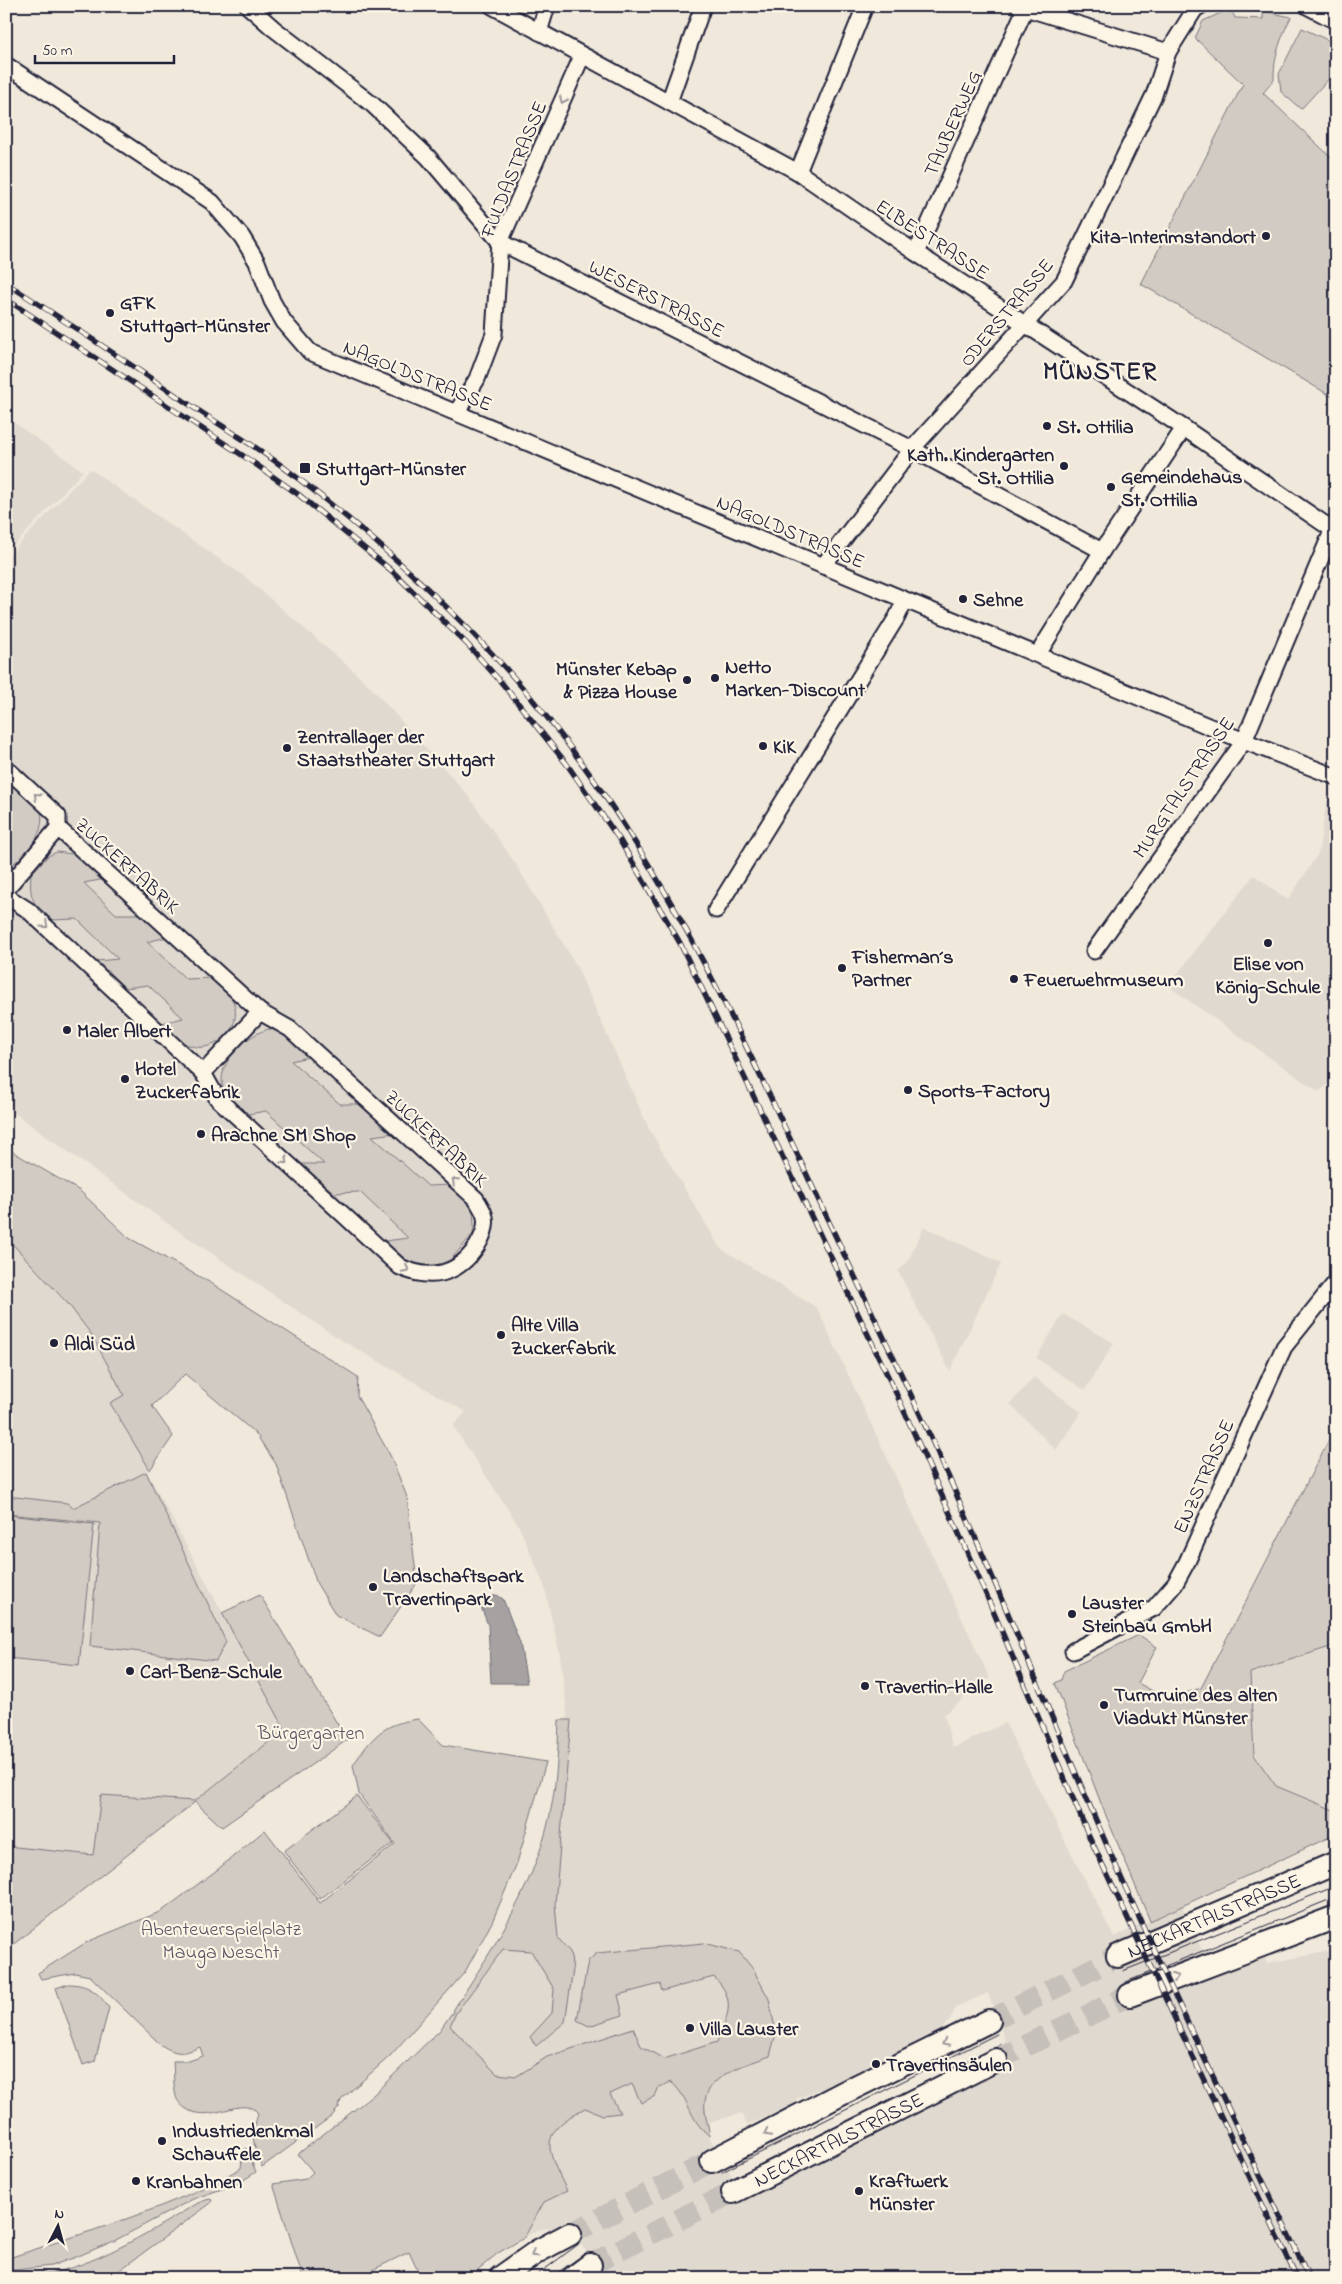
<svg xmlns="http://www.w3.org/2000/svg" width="1342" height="2284" viewBox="0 0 1342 2284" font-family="'Indie Flower',sans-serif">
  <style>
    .built { fill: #e0d9cf; fill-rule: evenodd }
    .green { fill: #d1cbc3; stroke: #7a767f }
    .water { fill: #a6a2a2; stroke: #716f79 }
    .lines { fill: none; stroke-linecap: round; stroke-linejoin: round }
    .secondary-tunnel { stroke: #c6c0bb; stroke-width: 22; stroke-dasharray: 22 11; stroke-linecap: butt }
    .street-casing { stroke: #22223b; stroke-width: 19 }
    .secondary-casing { stroke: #22223b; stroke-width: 26 }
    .street { stroke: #fcf5e5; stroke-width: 15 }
    .secondary { stroke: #fcf5e5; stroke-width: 22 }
    .tram { stroke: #22223b; stroke-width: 1 }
    .rail-casing { stroke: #22223b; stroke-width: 5.5 }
    .rail { stroke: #fcf5e5; stroke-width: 4; stroke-dasharray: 11; stroke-linecap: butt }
    .oneway { stroke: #9a9698 }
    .poi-dot { fill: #22223b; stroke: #fcf5e5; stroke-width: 2 }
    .labels { text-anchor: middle; stroke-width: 4.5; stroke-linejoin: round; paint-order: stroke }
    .street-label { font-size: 20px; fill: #22223b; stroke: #fcf5e5 }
    .poi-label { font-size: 20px; font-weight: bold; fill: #22223b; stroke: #fcf5e5; text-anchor: start }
    .park-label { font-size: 20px; fill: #575564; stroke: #fcf5e5 }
    .district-label { font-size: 25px; font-weight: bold; letter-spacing: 1px; fill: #22223b; stroke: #fcf5e5 }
  </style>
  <rect width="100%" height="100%" fill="#efe8db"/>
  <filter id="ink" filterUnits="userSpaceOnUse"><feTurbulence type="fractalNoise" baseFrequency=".02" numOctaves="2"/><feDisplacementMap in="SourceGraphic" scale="10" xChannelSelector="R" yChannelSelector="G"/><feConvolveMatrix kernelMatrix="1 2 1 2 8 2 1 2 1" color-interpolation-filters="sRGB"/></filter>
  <g filter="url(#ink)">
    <!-- built -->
    <g class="built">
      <polygon points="6,417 83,471 6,554"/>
      <path d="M90,469L245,577L366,682L467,794L515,863L576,965L649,1129L720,1248L817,1308L990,1679L985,1680L944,1715L953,1748L1005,1723L1114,1937L1182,1906L1212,1973L1264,1954L1267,1963L1336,1950V2278H592L587,2252L574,2237L559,2229L548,2228L537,2230L524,2238L461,2135L448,2026L455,2014L492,1964L535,1886L565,1750L567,1710L560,1655L544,1585L519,1526L453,1426L466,1412L338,1338L184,1235L6,1107V558ZM988,1993L1014,2066L744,2197L702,2125L742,2113L747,2125L793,2106L796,2099L817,2090L822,2093L932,2039L950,2020L956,2007Z"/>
      <polygon points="1327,801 1336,802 1336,1077 1319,1092 1168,986 1254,875 1288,900 1318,854"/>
      <polygon points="924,1227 1001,1263 950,1371 898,1271 907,1263"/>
      <polygon points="6,1237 69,1305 91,1334 124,1395 110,1403 150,1470 147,1472 285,1729 6,1950"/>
      <polygon points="1063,1314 1114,1343 1085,1390 1036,1358"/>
      <polygon points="1034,1377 1081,1412 1056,1450 1010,1404"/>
      <polygon points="1336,1645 1336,1811 1276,1786 1254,1755 1250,1673"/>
    </g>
    <!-- green -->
    <g class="green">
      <path d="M1225,11L1233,13L1235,18L1263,19V11L1291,17C1281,37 1273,58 1274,80L1263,93L1336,162V399L1141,284L1243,84L1195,38L1203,21Z"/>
      <polygon points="1302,28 1336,44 1336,73 1334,73 1301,109 1281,92 1279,74"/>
      <path d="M6,787H21C26,793 36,800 39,807C50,829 26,859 6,867Z"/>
      <path d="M57,852L79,855L105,879L84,883L116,914H143L167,937L147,942L186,979L213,978C220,984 230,992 233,1001C245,1029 212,1057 186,1044C177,1039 169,1030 162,1023L183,1018L148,985L125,988L97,961L118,959L77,919L51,920C33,904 29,899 31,874L48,856Z"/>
      <path d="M269,1029L281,1031L312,1056L291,1061L340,1104H364L395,1133L372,1136L428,1186L452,1185L467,1199L473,1209L474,1226L473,1234L446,1265L429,1269L411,1264L385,1241L408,1238L360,1192L334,1193L302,1164H324L266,1111L249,1114C243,1109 232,1104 227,1097C209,1069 244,1035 269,1029Z"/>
      <polygon points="6,1148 80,1191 129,1238 211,1283 358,1377 357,1396 391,1457 407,1497 417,1583 380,1637 336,1615 317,1584 276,1464 256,1434 185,1374 152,1406 173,1436 150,1470 110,1403 124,1395 91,1334 69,1305 6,1237"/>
      <polygon points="1336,1426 1336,1645 1250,1673 1254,1755 1276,1786 1336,1811 1336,1834 1150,1921 1102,1806 1055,1683 1061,1680 1064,1671 1139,1635 1157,1647 1138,1683 1167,1699 1201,1688"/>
      <polygon points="146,1472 226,1642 216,1661 90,1646 100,1523 6,1514 7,1496 67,1503 73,1508"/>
      <polygon points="6,1515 94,1524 79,1665 6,1658"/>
      <polygon points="260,1595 347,1740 222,1827 195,1802 6,1950 6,1846 93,1855 101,1795 195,1801 285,1729 222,1613"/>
      <path d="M418,1719L443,1745L546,1762L517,1863L492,1922L465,1972L390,2056L341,2100L339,2107L332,2116L262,2167C252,2143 251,2138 258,2113C243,2094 209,2126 185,2108C181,2105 177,2101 176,2096C173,2085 174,2072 173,2061H189L203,2056L200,2047C182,2054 178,2055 161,2045L90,1976L75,1973L41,1979L38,1973L87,1942L162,1911L217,1870L265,1830L320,1903L395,1844L359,1794L353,1765C373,1736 382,1724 418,1719Z"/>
      <path d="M559,1720H571L555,1904L558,1938L570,1952L573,1970L565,2022L536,2046L530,2037L552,2013L554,1989L531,1951L503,1949L456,2013L450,2026L497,2074L517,2076L547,2057L633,2028L641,2046L664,2059L717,2042C728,2015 737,2000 714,1977L662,1991L660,1984L618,1995L623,2015L589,2026L577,2020L588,1961L597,1953L704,1943L739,1952L753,1969L769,1999L776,2033L770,2056C749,2064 713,2072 706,2097C702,2108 708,2124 710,2136C688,2120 691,2099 671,2082L659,2087L655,2096L641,2103L632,2084L610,2094L620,2113L603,2115L585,2108C537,2134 546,2148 567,2191L544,2202L524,2238L498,2253L468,2278H421L409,2252L356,2278H303L273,2184L306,2179L313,2172L298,2154L372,2096L440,2030L451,2014H453L454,2009C495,1945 539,1880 552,1804C557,1776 558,1748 559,1720Z"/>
      <polygon points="357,1796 393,1843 320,1899 284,1851"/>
      <path d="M68,1984C88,1984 98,1992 109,2008L95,2061L83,2065L56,1988Z"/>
      <path d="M246,2148L256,2172L239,2183L193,2199L114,2241L76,2257L51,2266L6,2271V2259C85,2232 168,2210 241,2168L243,2151Z"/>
      <path d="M209,2199L212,2200L211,2203L109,2278H6C21,2276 37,2276 52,2273C102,2262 154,2229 198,2203Z"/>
    </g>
    <!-- water -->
    <polygon class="water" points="497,1595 503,1599 520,1643 527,1683 491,1683 488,1625 481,1607 485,1598"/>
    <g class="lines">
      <!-- secondary-tunnel -->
      <g class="secondary-tunnel">
        <polyline points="989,2021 1118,1956"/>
        <polyline points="996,2060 1130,1995"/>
        <polyline points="570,2234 712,2161"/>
        <polyline points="590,2265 733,2192"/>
      </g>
      <!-- street casing -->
      <g class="street-casing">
        <g id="street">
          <polyline points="248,6 273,28 373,105 428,157 500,242 912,449 1102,551"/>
          <polyline points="492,6 798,172 916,253 1184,428 1336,532"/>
          <polyline points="1019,6 1168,52"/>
          <polyline points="1307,6 1336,21"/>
          <polyline points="539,32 547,6"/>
          <polyline points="6,65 212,202 242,237 257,262 272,301 284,322 310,352 1244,741 1336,777"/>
          <polyline points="669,102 703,6"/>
          <polyline points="798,172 865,6"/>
          <polyline points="916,253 1025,9"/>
          <polyline points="457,412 477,379 494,334 500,242 582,56"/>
          <polyline points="823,566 912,449 1064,281 1154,95 1168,52 1195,9 1200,6"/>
          <polyline points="1038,654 1102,551 1184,428"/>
          <polyline points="6,768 58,816 58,828 6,889"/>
          <path d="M6,896L28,910L203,1073L217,1098L400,1267C431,1281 458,1275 477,1246C482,1238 487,1226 485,1217C484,1211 479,1204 476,1199L290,1029L260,1012L58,828"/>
          <polyline points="716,910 897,617 905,600"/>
          <polyline points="1094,951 1244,741 1333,529 1336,526"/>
          <polyline points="203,1073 260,1012"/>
          <polyline points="1073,1651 1154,1608 1175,1584 1187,1562 1284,1347 1336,1282"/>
        </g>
      </g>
      <!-- secondary casing -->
      <g class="secondary-casing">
        <g id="secondary">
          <path id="s1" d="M1118,1956L1336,1863"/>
          <polyline points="1130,1995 1336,1917"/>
          <polyline points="712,2161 845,2092 989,2021"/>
          <path id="s2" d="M733,2192L996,2060"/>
          <polyline points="500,2278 538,2251 570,2234"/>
          <polyline points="573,2278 590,2265"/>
        </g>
      </g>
      <!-- street -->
      <use href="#street" class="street"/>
      <!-- secondary -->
      <use href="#secondary" class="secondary"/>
      <!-- tram -->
      <g class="tram">
        <polyline points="1123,1971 1336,1886"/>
        <polyline points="1126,1982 1336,1897"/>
        <polyline points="722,2172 997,2034"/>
        <polyline points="727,2181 1001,2044"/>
        <polyline points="533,2278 580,2243"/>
        <polyline points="550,2278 587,2252"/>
      </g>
      <!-- rail casing -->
      <g class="rail-casing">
        <g id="rail">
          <path d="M6,283C68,323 129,363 190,405C220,425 252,444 282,466C363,527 440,596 508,671C660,841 747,1049 843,1252C882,1333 921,1414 957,1496C1007,1608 1053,1722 1102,1834C1167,1984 1239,2130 1309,2278"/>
          <polyline points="6,299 251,461 299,495 392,571 467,644 501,682 566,763 619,839 680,943 896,1393 985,1592 1089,1836 1297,2278"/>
        </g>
      </g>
      <!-- rail -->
      <use href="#rail" class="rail"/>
    </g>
    <!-- one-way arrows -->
    <defs><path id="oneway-chevron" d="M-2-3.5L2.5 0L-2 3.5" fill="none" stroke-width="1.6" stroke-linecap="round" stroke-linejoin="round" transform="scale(1.25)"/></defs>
    <g class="oneway">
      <use href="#oneway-chevron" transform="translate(563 100) rotate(114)"/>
      <use href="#oneway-chevron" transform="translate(37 796) rotate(-138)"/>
      <use href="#oneway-chevron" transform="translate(45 925) rotate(43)"/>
      <use href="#oneway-chevron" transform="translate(285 1161) rotate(43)"/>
      <use href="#oneway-chevron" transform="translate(455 1181) rotate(-137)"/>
      <use href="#oneway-chevron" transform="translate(406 1269) rotate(28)"/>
      <use href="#oneway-chevron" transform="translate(1175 1977) rotate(-21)"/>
      <use href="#oneway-chevron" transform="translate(945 2043) rotate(154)"/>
      <use href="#oneway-chevron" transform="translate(767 2133) rotate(152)"/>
      <use href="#oneway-chevron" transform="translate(534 2254) rotate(147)"/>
    </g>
  </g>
  <!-- markers -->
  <g class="poi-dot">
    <circle cx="1266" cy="236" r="5"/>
    <circle cx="110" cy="313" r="5"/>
    <circle cx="1047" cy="426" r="5"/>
    <circle cx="1064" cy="466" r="5"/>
    <rect x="299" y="462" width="12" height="12" rx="2.5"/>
    <circle cx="1111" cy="487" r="5"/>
    <circle cx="963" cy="599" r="5"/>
    <circle cx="715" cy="678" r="5"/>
    <circle cx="687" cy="680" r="5"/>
    <circle cx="763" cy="746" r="5"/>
    <circle cx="287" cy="748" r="5"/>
    <circle cx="1268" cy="943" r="5"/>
    <circle cx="842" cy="968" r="5"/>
    <circle cx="1014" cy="979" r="5"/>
    <circle cx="67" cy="1030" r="5"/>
    <circle cx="125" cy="1079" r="5"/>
    <circle cx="908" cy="1090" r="5"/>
    <circle cx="201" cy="1134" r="5"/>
    <circle cx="501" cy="1335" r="5"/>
    <circle cx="54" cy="1343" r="5"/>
    <circle cx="373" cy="1587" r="5"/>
    <circle cx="1072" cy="1614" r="5"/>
    <circle cx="130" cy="1671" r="5"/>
    <circle cx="865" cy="1686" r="5"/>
    <circle cx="1104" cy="1705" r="5"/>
    <circle cx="690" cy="2028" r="5"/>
    <circle cx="876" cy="2064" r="5"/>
    <circle cx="162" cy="2141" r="5"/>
    <circle cx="136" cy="2181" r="5"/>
    <circle cx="859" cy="2191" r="5"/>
  </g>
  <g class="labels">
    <!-- street labels -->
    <g class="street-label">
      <text transform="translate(952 123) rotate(-66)" y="7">TAUBERWEG</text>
      <text transform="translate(513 169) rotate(-68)" y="7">FULDASTRASSE</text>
      <text transform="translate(933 239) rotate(33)" y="7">ELBESTRASSE</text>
      <text transform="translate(657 298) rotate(27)" y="7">WESERSTRASSE</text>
      <text transform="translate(1006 312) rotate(-50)" y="7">ODERSTRASSE</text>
      <text transform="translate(418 375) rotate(22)" y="7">NAGOLDSTRASSE</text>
      <text transform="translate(791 531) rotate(23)" y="7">NAGOLDSTRASSE</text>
      <text transform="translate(1183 787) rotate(-56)" y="7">MURGTALSTRASSE</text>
      <text transform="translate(128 865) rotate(42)" y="7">ZUCKERFABRIK</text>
      <text transform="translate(437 1138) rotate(43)" y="7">ZUCKERFABRIK</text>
      <text transform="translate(1203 1476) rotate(-66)" y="7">ENZSTRASSE</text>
      <text dy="7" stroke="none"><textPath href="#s1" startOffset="104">NECKARTALSTRASSE</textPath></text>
      <text dy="7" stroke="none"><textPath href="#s2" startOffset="118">NECKARTALSTRASSE</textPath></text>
    </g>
    <!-- poi labels -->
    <g class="poi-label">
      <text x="1256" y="243" text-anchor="end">Kita-Interimstandort</text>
      <text x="120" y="309">GFK<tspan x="120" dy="23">Stuttgart-Münster</tspan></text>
      <text x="1057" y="433">St. Ottilia</text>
      <text x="1054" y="461" text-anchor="end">Kath. Kindergarten<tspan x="1054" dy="23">St. Ottilia</tspan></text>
      <text x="316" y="475">Stuttgart-Münster</text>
      <text x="1121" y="483">Gemeindehaus<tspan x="1121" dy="23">St. Ottilia</tspan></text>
      <text x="973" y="606">Sehne</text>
      <text x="725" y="673">Netto<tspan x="725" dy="23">Marken-Discount</tspan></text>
      <text x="677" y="675" text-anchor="end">Münster Kebap<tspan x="677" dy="23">&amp; Pizza House</tspan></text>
      <text x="297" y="743">Zentrallager der<tspan x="297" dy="23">Staatstheater Stuttgart</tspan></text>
      <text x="773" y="753">KiK</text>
      <text x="852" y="963">Fisherman´s<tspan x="852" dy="23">Partner</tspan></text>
      <text x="1268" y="970" text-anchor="middle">Elise von<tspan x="1268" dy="23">König-Schule</tspan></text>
      <text x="1024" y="986">Feuerwehrmuseum</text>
      <text x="77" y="1037">Maler Albert</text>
      <text x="135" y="1075">Hotel<tspan x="135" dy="23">Zuckerfabrik</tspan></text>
      <text x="918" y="1097">Sports-Factory</text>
      <text x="211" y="1141">Arachne SM Shop</text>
      <text x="511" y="1331">Alte Villa<tspan x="511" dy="23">Zuckerfabrik</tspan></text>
      <text x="64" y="1350">Aldi Süd</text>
      <text x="383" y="1582">Landschaftspark<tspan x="383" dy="23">Travertinpark</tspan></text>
      <text x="1082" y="1609">Lauster<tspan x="1082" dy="23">Steinbau GmbH</tspan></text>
      <text x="140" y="1678">Carl-Benz-Schule</text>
      <text x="875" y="1693">Travertin-Halle</text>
      <text x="1114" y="1701">Turmruine des alten<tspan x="1114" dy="23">Viadukt Münster</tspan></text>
      <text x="700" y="2035">Villa Lauster</text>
      <text x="886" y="2071">Travertinsäulen</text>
      <text x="172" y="2137">Industriedenkmal<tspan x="172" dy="23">Schauffele</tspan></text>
      <text x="869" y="2187">Kraftwerk<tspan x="869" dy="23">Münster</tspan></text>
      <text x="146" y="2188">Kranbahnen</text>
    </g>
    <!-- park labels -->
    <g class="park-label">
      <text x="311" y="1739">Bürgergarten</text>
      <text x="221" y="1935">Abenteuerspielplatz<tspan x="221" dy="23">Mauga Nescht</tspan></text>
    </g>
    <!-- district labels -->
    <g class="district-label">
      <text x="1100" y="379">MÜNSTER</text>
    </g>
  </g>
  <!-- margin -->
  <rect width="1342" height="2284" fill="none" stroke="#fcf5e5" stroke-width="25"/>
  <rect x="12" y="12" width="1317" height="2259" fill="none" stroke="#22223b" stroke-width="2" filter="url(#ink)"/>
  <!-- north arrow -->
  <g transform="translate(58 2226) rotate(6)" stroke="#fcf5e5" stroke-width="4" paint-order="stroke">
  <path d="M0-4L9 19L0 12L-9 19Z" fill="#22223b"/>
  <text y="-8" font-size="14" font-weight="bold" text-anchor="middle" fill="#22223b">N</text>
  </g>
  <!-- scale -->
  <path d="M35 55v8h139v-8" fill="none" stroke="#22223b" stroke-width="2.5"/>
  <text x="42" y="55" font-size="15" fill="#22223b" stroke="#fcf5e5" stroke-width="4" paint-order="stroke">50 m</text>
</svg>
